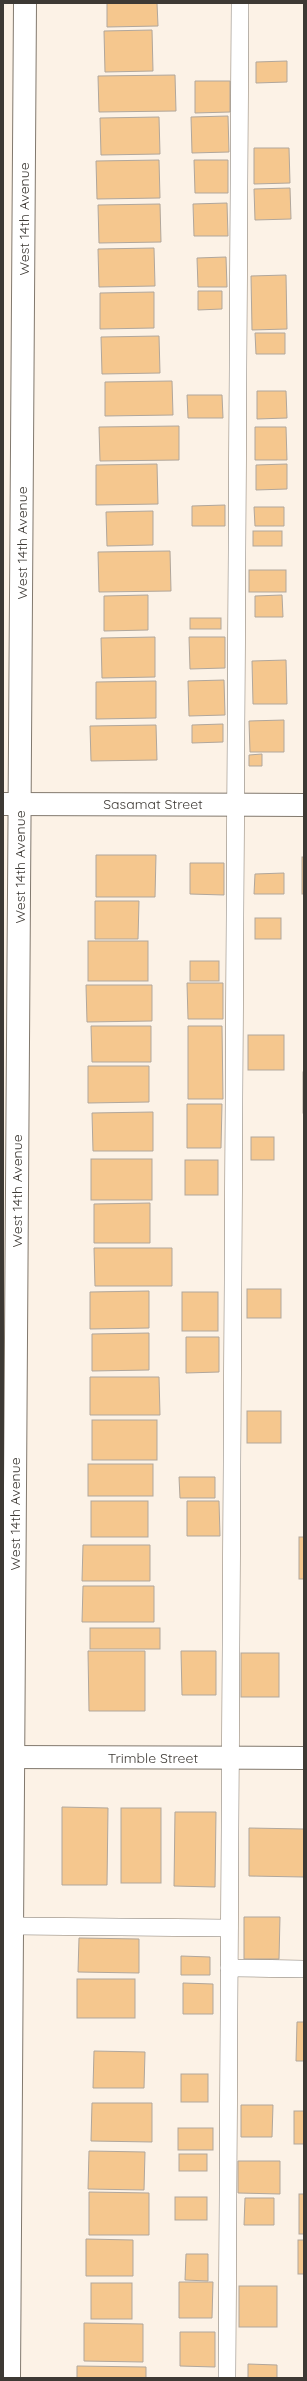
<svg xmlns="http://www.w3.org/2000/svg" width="307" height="2381" viewBox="0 0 307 2381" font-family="Quicksand,sans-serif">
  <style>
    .building { fill: #f5c78e; stroke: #b1a79c }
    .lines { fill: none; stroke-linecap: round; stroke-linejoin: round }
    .service-casing { stroke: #82796e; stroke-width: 18 }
    .minor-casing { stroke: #82796e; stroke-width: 24 }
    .service { stroke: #fff; stroke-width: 17 }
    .minor { stroke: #fff; stroke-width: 22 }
    .labels { text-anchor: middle; stroke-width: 3; stroke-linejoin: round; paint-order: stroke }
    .street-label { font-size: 14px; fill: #3d3934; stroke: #fff }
  </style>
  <rect width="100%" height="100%" fill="#fcf2e6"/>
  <!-- building -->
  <g class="building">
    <polygon points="107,3 157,3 158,26 107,27"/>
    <polygon points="152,30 153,71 105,72 104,31"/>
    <polygon points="287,61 287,82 256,83 256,62"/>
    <polygon points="175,75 176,111 99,112 98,76"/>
    <polygon points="195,81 230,81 230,112 195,113"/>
    <polygon points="228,116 229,152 192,153 191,117"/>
    <polygon points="159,117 160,154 101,155 100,118"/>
    <polygon points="254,148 289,148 290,183 254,184"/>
    <polygon points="159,160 160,198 97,199 96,161"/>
    <polygon points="194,160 228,160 228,193 195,193"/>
    <polygon points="290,188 291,219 255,220 254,189"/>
    <polygon points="227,203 228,236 194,236 193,204"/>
    <polygon points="160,204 161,242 99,243 98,205"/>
    <polygon points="154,248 155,286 99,287 98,249"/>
    <polygon points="226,257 227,287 198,287 197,258"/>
    <polygon points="286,275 287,329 252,330 251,276"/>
    <polygon points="198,291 222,291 222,309 198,310"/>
    <polygon points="154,292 154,328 100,329 100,293"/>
    <polygon points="255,333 285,333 285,354 256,354"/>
    <polygon points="159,336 160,373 102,374 101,337"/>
    <polygon points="172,381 173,415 105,416 105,382"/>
    <polygon points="257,391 286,391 287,418 257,419"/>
    <polygon points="187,395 222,395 223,418 188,418"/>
    <polygon points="179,426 179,460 100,461 99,427"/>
    <polygon points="255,427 286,427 287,460 255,460"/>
    <polygon points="157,464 158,504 96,505 96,465"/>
    <polygon points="287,464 287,489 256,490 256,465"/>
    <polygon points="225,505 225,526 192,526 192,506"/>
    <polygon points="254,507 284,507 284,526 255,526"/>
    <polygon points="153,511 153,545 107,546 106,512"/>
    <rect x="253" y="531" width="29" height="15"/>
    <polygon points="170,551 171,591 99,592 98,552"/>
    <rect x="249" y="570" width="37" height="22"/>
    <polygon points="148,595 148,630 104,631 104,596"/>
    <polygon points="282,595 283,617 255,617 255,596"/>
    <rect x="190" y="618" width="31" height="11"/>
    <polygon points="155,637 155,677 102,678 101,638"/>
    <polygon points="189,637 225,637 225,668 190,669"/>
    <polygon points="286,660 287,704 253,704 252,661"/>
    <polygon points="224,680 225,715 189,716 188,681"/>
    <polygon points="156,681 156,718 96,719 96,682"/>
    <polygon points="284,720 284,752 250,752 249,721"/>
    <polygon points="223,724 223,742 192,743 192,725"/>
    <polygon points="156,725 157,760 91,761 90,726"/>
    <polygon points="262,754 262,766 249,766 249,755"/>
    <polygon points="96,855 156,855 155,897 96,897"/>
    <rect x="302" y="857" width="2" height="37"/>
    <polygon points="190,863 224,863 224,895 190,894"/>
    <polygon points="284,873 284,894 254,894 255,874"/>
    <polygon points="95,901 139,901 138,939 95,939"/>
    <rect x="255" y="918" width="26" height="21"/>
    <rect x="88" y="941" width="60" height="40"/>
    <rect x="190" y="961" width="29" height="20"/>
    <polygon points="187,983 223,983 223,1019 188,1019"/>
    <polygon points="86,985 152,985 152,1021 87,1022"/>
    <polygon points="91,1026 151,1026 151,1062 92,1062"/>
    <polygon points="188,1026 222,1026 223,1099 188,1099"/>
    <rect x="248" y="1035" width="36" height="35"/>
    <polygon points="88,1066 149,1066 149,1102 88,1103"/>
    <rect x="303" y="1072" width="1" height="41"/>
    <polygon points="187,1104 222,1104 221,1148 187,1148"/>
    <polygon points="153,1112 153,1151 93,1151 92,1113"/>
    <rect x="251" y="1137" width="23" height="23"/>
    <rect x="91" y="1159" width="61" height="41"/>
    <rect x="185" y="1160" width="33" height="35"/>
    <polygon points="150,1203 150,1243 94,1243 94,1204"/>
    <polygon points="94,1248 172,1248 172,1286 95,1286"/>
    <rect x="247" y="1289" width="34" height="29"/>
    <polygon points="149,1291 149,1328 90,1329 90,1292"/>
    <rect x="182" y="1292" width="36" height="39"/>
    <polygon points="149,1333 149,1370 92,1371 92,1334"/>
    <polygon points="186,1337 219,1337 219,1372 186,1373"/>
    <polygon points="90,1377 159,1377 160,1415 90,1415"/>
    <rect x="247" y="1411" width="34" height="32"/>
    <rect x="92" y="1420" width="65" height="40"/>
    <rect x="88" y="1464" width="65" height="32"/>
    <polygon points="179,1477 215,1477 215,1498 180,1498"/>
    <rect x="91" y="1501" width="57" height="36"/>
    <polygon points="187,1501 219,1501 220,1536 187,1536"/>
    <rect x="299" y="1537" width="5" height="42"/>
    <polygon points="83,1545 150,1545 150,1581 82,1581"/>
    <polygon points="83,1586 154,1586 154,1622 82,1622"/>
    <rect x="90" y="1628" width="70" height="21"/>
    <polygon points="88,1651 145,1651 145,1711 89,1711"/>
    <polygon points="181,1651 216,1651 216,1695 182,1695"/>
    <rect x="241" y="1653" width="38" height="44"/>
    <polygon points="62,1807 108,1808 107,1885 62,1885"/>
    <rect x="121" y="1808" width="40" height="75"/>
    <polygon points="175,1812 216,1812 215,1887 174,1886"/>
    <polygon points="249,1828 304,1829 304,1877 249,1876"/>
    <polygon points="244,1917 280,1917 279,1959 244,1959"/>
    <polygon points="79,1938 139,1939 139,1973 78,1972"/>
    <polygon points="181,1956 210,1957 210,1975 181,1975"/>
    <rect x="77" y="1979" width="58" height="39"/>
    <polygon points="183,1983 213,1984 213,2014 183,2014"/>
    <polygon points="297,2022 304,2022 304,2061 296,2061"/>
    <polygon points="94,2051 145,2052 144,2088 93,2088"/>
    <rect x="181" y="2074" width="27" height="28"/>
    <polygon points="92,2103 152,2103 152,2142 91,2141"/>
    <polygon points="241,2105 273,2105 272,2137 241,2137"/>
    <rect x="294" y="2111" width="10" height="33"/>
    <rect x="178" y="2128" width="35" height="22"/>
    <polygon points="89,2151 145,2152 144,2190 88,2189"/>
    <rect x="179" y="2154" width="28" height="17"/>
    <polygon points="238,2161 280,2161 280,2194 238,2193"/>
    <polygon points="89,2192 149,2193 149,2235 89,2235"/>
    <rect x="299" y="2194" width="5" height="40"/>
    <rect x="175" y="2197" width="32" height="23"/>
    <polygon points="245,2198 274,2198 274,2225 244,2225"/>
    <polygon points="86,2239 133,2240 133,2276 86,2276"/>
    <rect x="298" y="2240" width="6" height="34"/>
    <polygon points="186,2254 208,2254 208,2281 185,2280"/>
    <polygon points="179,2282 213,2282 212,2318 179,2318"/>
    <rect x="91" y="2283" width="41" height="36"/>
    <rect x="239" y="2286" width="38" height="41"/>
    <polygon points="84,2323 143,2324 143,2362 84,2361"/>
    <polygon points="180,2332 215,2332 215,2367 180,2366"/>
    <polygon points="248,2364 277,2365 277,2378 248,2378"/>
    <polygon points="77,2366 146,2367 146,2378 77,2378"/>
  </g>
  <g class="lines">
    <!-- service casing -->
    <g class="service-casing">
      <g id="service">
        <polyline points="12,1926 229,1928"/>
        <polyline points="229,1968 304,1969"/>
        <polyline points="227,2378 240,3"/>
      </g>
    </g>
    <!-- minor casing -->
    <g class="minor-casing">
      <g id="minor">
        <polyline points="3,804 304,805"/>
        <polyline points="3,1757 304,1758"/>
        <polyline points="9,2378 25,3"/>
      </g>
    </g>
    <!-- service -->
    <use href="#service" class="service"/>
    <!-- minor -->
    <use href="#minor" class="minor"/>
  </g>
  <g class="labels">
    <!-- street labels -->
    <g class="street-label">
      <text transform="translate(24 219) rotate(-90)" y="5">West 14th Avenue</text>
      <text transform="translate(22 543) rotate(-90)" y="5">West 14th Avenue</text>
      <text x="153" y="809">Sasamat Street</text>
      <text transform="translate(20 867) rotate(-90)" y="5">West 14th Avenue</text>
      <text transform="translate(17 1191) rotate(-90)" y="5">West 14th Avenue</text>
      <text transform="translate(15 1514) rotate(-90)" y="5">West 14th Avenue</text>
      <text x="153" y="1763">Trimble Street</text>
    </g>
  </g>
  <!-- border -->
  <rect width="307" height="2381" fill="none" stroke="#3d3934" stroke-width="8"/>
</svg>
